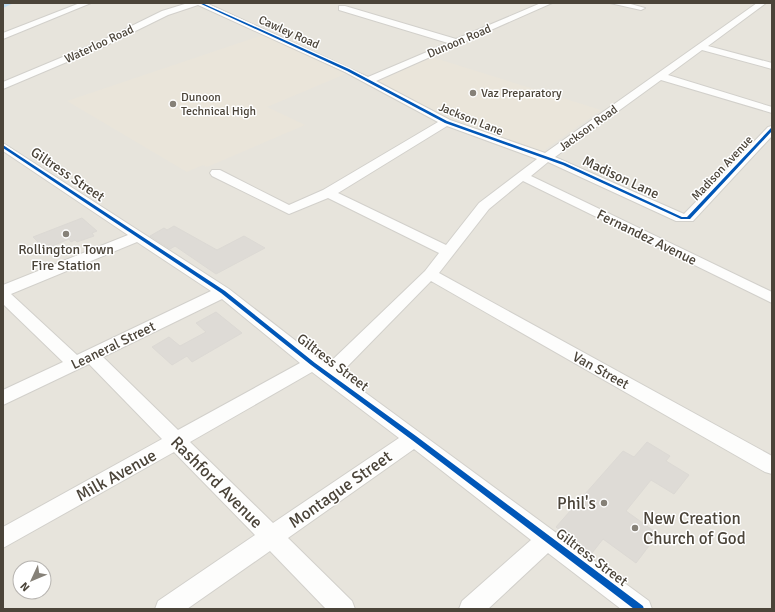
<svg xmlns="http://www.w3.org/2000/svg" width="775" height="612" viewBox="0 0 775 612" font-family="Signika,sans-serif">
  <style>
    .residential { fill: #e7e4dc; fill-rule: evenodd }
    .education { fill: #eae5da }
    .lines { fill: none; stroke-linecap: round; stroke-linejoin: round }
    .canal { fill: #c0ddf1; fill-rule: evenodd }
    .building { fill: #dedbd6; stroke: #dcd9d4 }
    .minor-casing { stroke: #d2d0cb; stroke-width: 2 }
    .minor { fill: #fdfdfc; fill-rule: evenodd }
    .cycleway-casing { stroke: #fff; stroke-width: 3 }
    .cycleway { fill: #0057b8; fill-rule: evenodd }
    .poi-dot { fill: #868178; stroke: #fff; stroke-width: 1.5 }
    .labels { text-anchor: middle; stroke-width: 3; stroke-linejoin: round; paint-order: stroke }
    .far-street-label { font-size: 12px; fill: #4b4439; stroke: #fff }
    .far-poi-label { font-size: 12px; fill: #4b4439; stroke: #fff; text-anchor: start }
    .street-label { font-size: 14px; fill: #4b4439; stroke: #fff }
    .poi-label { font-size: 14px; fill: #4b4439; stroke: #fff }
    .near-street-label { font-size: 17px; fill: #4b4439; stroke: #fff }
    .near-poi-label { font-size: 17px; fill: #4b4439; stroke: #fff; text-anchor: end }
  </style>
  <rect width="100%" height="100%" fill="#f4f2ee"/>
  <!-- residential -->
  <path class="residential" d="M3,3H772V609H3ZM20,568H44V592H20Z"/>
  <!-- education -->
  <g class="education">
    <polygon points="266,34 350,72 267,107 305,125 207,167 203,165 187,172 67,101"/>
    <polygon points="425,55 601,110 540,153 440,116 372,78"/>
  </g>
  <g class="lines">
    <!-- canal -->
    <polygon class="canal" points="3,3 14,3 3,8"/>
  </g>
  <!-- building -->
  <g class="building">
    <polygon points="82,218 97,231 92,233 94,236 77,242 75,240 71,242 69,239 45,249 33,237"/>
    <polygon points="174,226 217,250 244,236 265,248 216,274 175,246 170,249 150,236 164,228 167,230"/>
    <polygon points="216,312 242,333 192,362 187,356 172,365 152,347 169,337 180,346 206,332 196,323"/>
    <polygon points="647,442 670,456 666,461 689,475 674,494 651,480 626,511 658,534 636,563 603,539 592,553 556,527 623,451 634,457"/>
  </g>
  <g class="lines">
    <!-- minor casing -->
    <g class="minor-casing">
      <g id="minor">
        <polygon points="80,3 91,3 3,39 3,33"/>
        <path d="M188,3H206L368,77L448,43L339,10V6H345L456,39L541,3H552L376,81L450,120L545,153L757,3H766L708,46L772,63V69L702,50L668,75L772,107V113L661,80L555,157L684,214L768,127L772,126V136L693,221H676L548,162L531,176L772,292V303L523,181L489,209L439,273L772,456V474L765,472L431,281L340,374L649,601L652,609H621L548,553L488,609H459L462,601L531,540L414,449L288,538L352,601L355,609H326L270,551L187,609H155L158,601L255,535L174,452L3,548V527L162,439L89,364L3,405V390L63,362L3,304V285L128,235L3,151V143L229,289L327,365L425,271L439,253L328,198L289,214L212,176L210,173L212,170H220L289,205L323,190L438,122L345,72L198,5L168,15L107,45L3,89V82L101,41L162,11ZM447,126L537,159L479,203L446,245L338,193ZM137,242L211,291L77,355L11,294ZM222,299L300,363L178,430L103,357ZM312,372L399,438L273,523L190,442Z"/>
        <polygon points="610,3 627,3 645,8 641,10"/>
      </g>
    </g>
    <!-- minor -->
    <use href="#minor" class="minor"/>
    <!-- cycleway casing -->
    <g class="cycleway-casing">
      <g id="cycleway">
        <polygon points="199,3 202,3 349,69 447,121 565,163 682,217 687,217 771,128 772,128 772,131 690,219 681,219 563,165 445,123 347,71"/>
        <polygon points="3,145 225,291 315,363 416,436 643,606 644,609 634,609 412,440 311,365 221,293 3,148"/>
      </g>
    </g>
    <!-- cycleway -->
    <use href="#cycleway" class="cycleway"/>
  </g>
  <!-- markers -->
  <g class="poi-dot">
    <circle cx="473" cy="93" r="4"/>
    <circle cx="173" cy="104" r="4"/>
    <circle cx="66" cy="234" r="4"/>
    <circle cx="604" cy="503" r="4"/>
    <circle cx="635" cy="528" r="4"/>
  </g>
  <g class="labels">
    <!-- far-street labels -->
    <g class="far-street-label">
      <text transform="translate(289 32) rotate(24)" y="4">Cawley Road</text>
      <text transform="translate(459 41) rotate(-23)" y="4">Dunoon Road</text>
      <text transform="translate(99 44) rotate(-25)" y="4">Waterloo Road</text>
      <text transform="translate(471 119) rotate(22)" y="4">Jackson Lane</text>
      <text transform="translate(588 128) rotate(-36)" y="4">Jackson Road</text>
      <text transform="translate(722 168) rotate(-47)" y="4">Madison Avenue</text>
    </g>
    <!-- far-poi labels -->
    <g class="far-poi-label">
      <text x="481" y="97">Vaz Preparatory</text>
      <text x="181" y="101">Dunoon<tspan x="181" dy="14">Technical High</tspan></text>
    </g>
    <!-- street labels -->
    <g class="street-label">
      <text transform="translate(68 174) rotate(34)" y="5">Giltress Street</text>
      <text transform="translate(621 177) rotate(25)" y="5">Madison Lane</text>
      <text transform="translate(647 237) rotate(26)" y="5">Fernandez Avenue</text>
      <text transform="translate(113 345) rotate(-26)" y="5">Leaneral Street</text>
      <text transform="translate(333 362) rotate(37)" y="5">Giltress Street</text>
      <text transform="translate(601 370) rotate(29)" y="5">Van Street</text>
      <text transform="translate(592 557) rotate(37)" y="5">Giltress Street</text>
    </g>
    <!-- poi labels -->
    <g class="poi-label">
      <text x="66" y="254">Rollington Town<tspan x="66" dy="16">Fire Station</tspan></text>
    </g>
    <!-- near-street labels -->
    <g class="near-street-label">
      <text transform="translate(116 475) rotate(-29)" y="6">Milk Avenue</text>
      <text transform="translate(217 482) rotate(45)" y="6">Rashford Avenue</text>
      <text transform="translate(340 489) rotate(-35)" y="6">Montague Street</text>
    </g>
    <!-- near-poi labels -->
    <g class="near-poi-label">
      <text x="596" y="509">Phil's</text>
      <text x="643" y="524" text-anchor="start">New Creation<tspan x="643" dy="20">Church of God</tspan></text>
    </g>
  </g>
  <!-- border -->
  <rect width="775" height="612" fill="none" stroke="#4b4439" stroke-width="8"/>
  <!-- north arrow -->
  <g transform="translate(32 580) rotate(226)"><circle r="19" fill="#ffffff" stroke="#b7b4b0"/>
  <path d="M0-3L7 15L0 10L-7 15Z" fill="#868178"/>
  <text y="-6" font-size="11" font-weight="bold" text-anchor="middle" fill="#4b4439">N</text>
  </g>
</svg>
